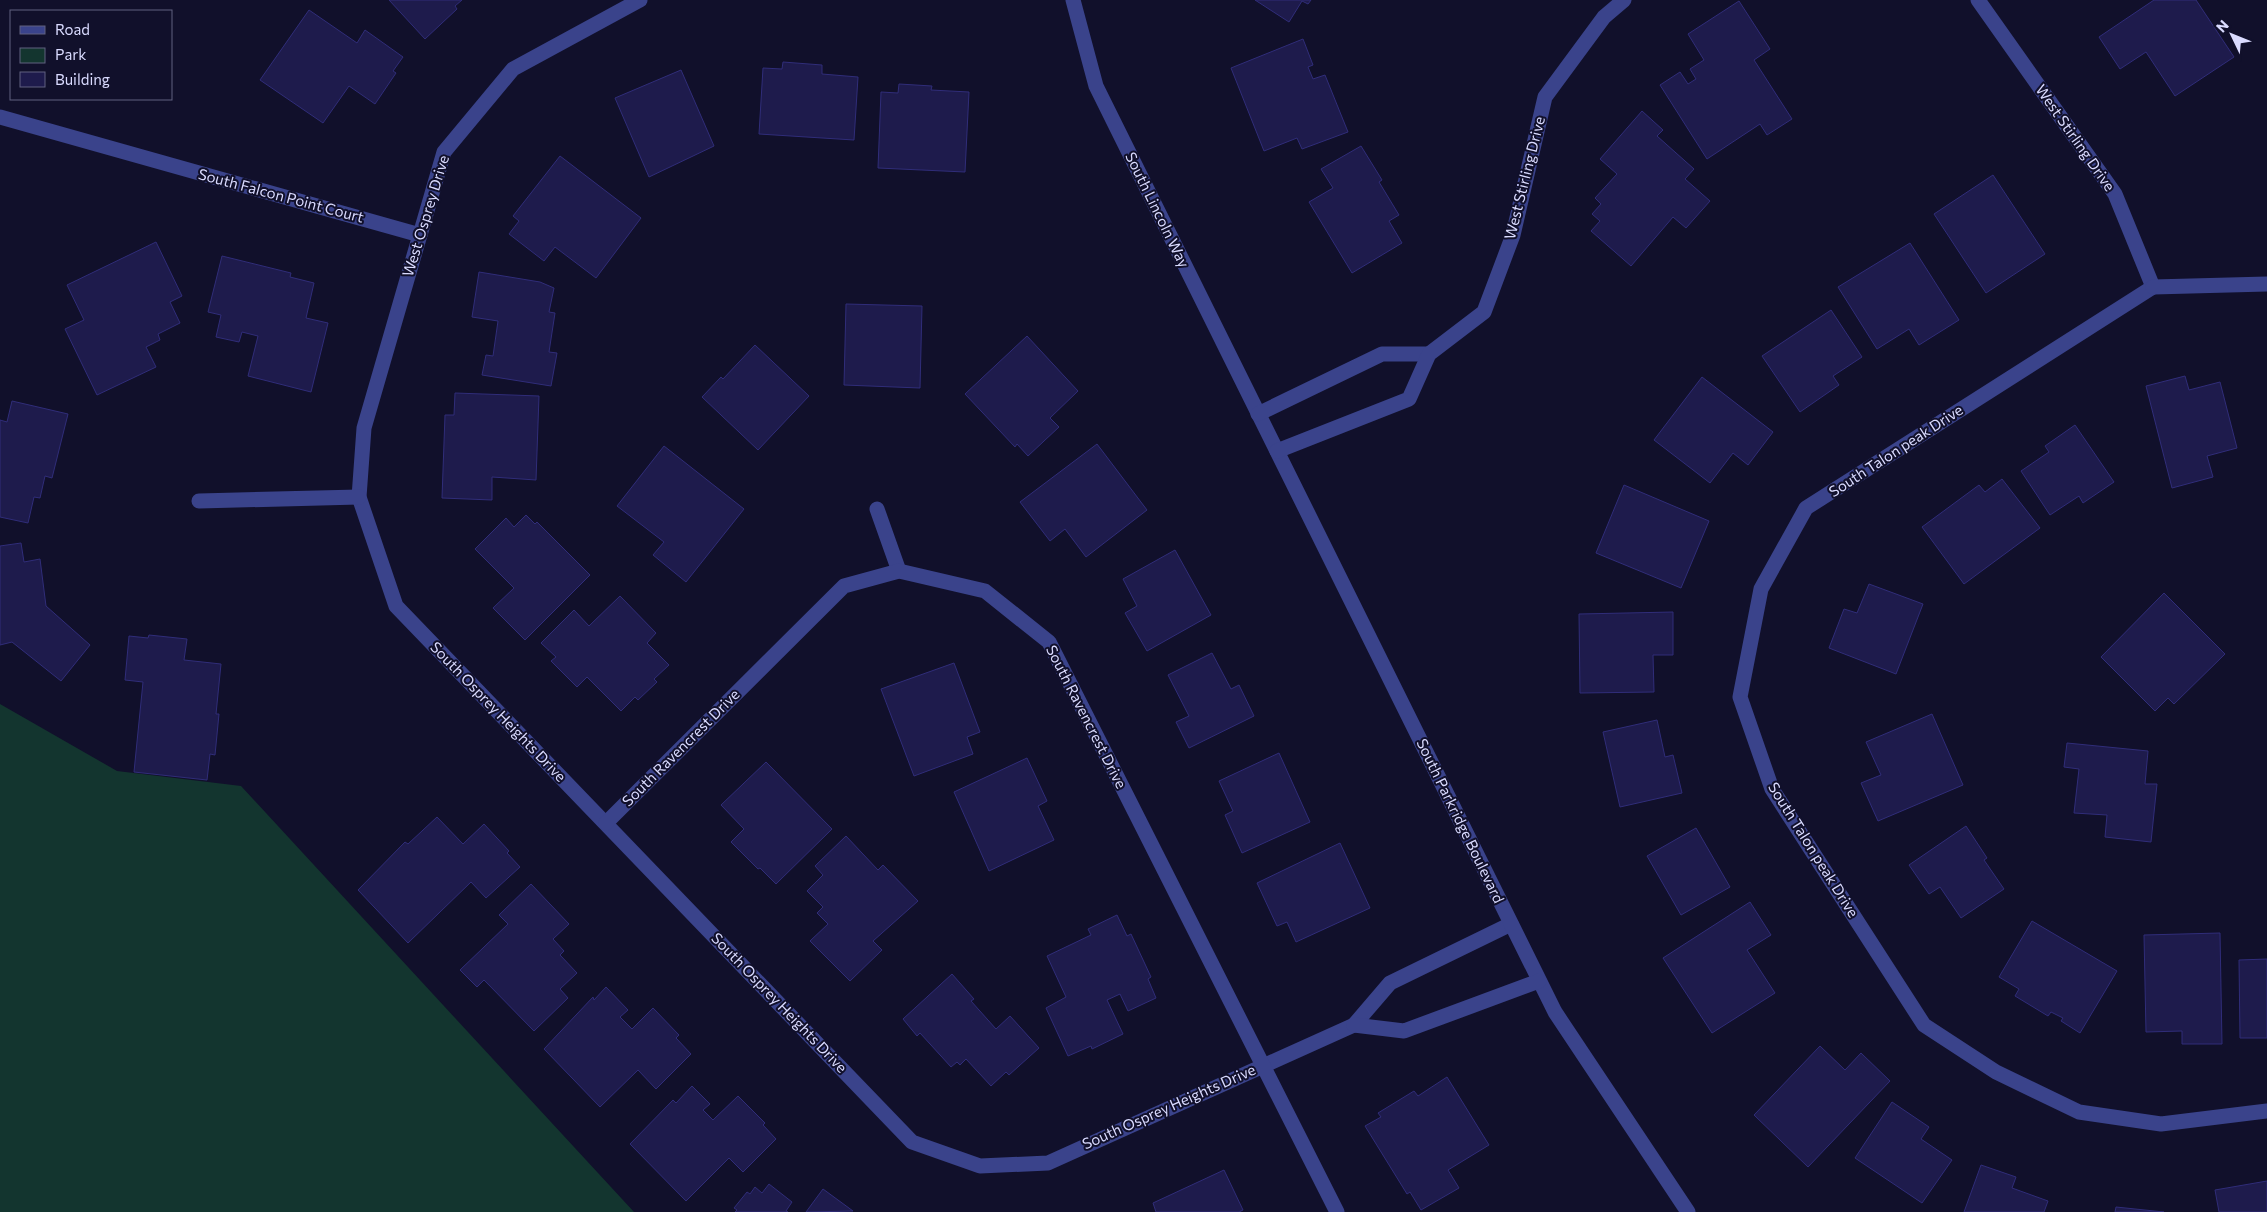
<svg xmlns="http://www.w3.org/2000/svg" width="2267" height="1212" viewBox="0 0 2267 1212" font-family="Commissioner,sans-serif">
  <style>
    .green { fill: #13352f }
    .building { fill: #1e1b4c; stroke: #302d79 }
    .lines { fill: none; stroke-linecap: round; stroke-linejoin: round }
    .minor { stroke: #3a438b; stroke-width: 15 }
    .labels { text-anchor: middle; stroke-width: 4; stroke-linejoin: round; paint-order: stroke }
    .street-label { font-size: 15px; fill: #dadbff; stroke: #11102b }
  </style>
  <rect width="100%" height="100%" fill="#11102b"/>
  <!-- green -->
  <polygon class="green" points="0,704 117,771 241,786 634,1212 0,1212"/>
  <!-- building -->
  <g class="building">
    <polygon points="389,0 462,0 455,6 457,9 425,39"/>
    <polygon points="1255,0 1311,0 1308,4 1302,1 1289,22"/>
    <polygon points="2154,0 2196,0 2234,57 2175,96 2146,52 2120,69 2099,37"/>
    <polygon points="1739,1 1770,49 1754,60 1792,119 1767,135 1760,124 1707,159 1660,85 1680,72 1688,84 1696,79 1690,69 1704,60 1688,34"/>
    <polygon points="309,10 357,43 365,30 403,57 393,71 396,73 375,104 349,86 323,123 260,80"/>
    <polygon points="1303,39 1313,65 1308,67 1313,79 1325,75 1348,132 1302,149 1297,138 1264,151 1231,68"/>
    <polygon points="783,62 822,65 822,74 858,77 854,140 759,134 763,68 782,69"/>
    <polygon points="681,70 714,146 649,177 615,98"/>
    <polygon points="899,84 932,86 931,90 969,92 965,172 878,168 881,92 898,93"/>
    <polygon points="1642,111 1663,130 1657,136 1694,169 1685,179 1710,201 1686,228 1673,217 1631,266 1591,231 1600,221 1592,214 1601,204 1595,198 1617,174 1600,159"/>
    <polygon points="1361,146 1382,180 1379,182 1399,215 1389,221 1402,243 1352,273 1309,202 1333,188 1321,169"/>
    <polygon points="560,156 641,218 596,278 555,247 544,261 509,234 519,221 513,216"/>
    <polygon points="1993,175 2045,254 1986,293 1934,214"/>
    <polygon points="156,242 182,296 170,302 180,323 158,334 160,340 146,347 156,367 97,395 65,329 84,320 67,285"/>
    <polygon points="1910,243 1959,320 1919,345 1909,329 1877,349 1838,287"/>
    <polygon points="222,256 291,273 290,277 314,283 306,318 328,323 311,392 248,376 258,336 242,332 239,342 216,337 221,315 208,312"/>
    <polygon points="479,272 540,282 554,288 549,312 555,313 549,352 557,353 551,386 482,375 486,355 493,356 498,321 472,317"/>
    <polygon points="846,304 922,306 920,388 844,385"/>
    <polygon points="1831,310 1862,357 1833,376 1839,385 1800,412 1762,356"/>
    <polygon points="1027,336 1078,391 1050,418 1059,427 1028,456 1017,444 1015,447 965,394"/>
    <polygon points="755,345 809,396 758,450 702,397 721,377 723,379"/>
    <polygon points="2185,376 2189,390 2220,382 2237,448 2207,456 2213,477 2172,488 2146,386"/>
    <polygon points="1702,377 1773,432 1748,465 1733,453 1710,483 1654,440"/>
    <polygon points="455,393 539,396 536,480 492,477 492,500 442,498 445,415 454,415"/>
    <polygon points="12,401 68,414 52,478 45,476 40,498 34,497 28,523 0,517 0,420 7,422"/>
    <polygon points="2075,425 2114,482 2083,503 2079,496 2050,515 2021,471 2049,452 2045,446"/>
    <polygon points="1097,444 1147,510 1086,557 1065,529 1050,541 1020,502"/>
    <polygon points="664,446 744,509 686,582 653,555 664,542 617,506"/>
    <polygon points="2002,479 2040,528 1964,584 1922,527 1979,485 1985,492"/>
    <polygon points="1624,485 1709,521 1681,588 1596,553"/>
    <polygon points="526,515 535,524 537,522 590,575 525,640 493,608 514,588 475,549 506,518 514,527"/>
    <polygon points="21,543 24,562 40,559 46,606 90,645 61,681 12,642 0,645 0,546"/>
    <polygon points="1175,550 1211,615 1147,651 1125,613 1137,606 1123,579"/>
    <polygon points="1869,584 1923,604 1896,674 1829,648 1844,609 1857,613"/>
    <polygon points="2164,593 2225,654 2174,704 2168,698 2155,711 2101,657"/>
    <polygon points="620,596 656,633 647,643 669,665 654,679 657,682 638,700 635,697 621,711 587,677 577,687 551,661 556,657 541,643 574,610 589,626"/>
    <polygon points="1673,612 1673,655 1653,655 1654,692 1580,693 1579,614"/>
    <polygon points="149,635 187,639 184,660 221,664 216,714 219,714 215,755 210,754 207,780 134,772 143,682 125,680 129,636 148,638"/>
    <polygon points="1212,653 1231,689 1239,685 1254,716 1189,748 1176,722 1189,716 1168,675"/>
    <polygon points="954,663 980,732 967,737 973,754 914,776 881,689"/>
    <polygon points="1932,714 1963,785 1878,821 1861,783 1881,775 1866,742"/>
    <polygon points="1657,720 1665,757 1673,755 1682,793 1620,807 1603,732"/>
    <polygon points="2067,743 2148,751 2145,784 2157,784 2151,842 2105,837 2107,815 2074,813 2079,769 2064,767"/>
    <polygon points="1279,753 1310,822 1242,853 1225,815 1233,811 1219,781"/>
    <polygon points="1027,758 1047,801 1038,806 1054,840 989,871 954,792"/>
    <polygon points="766,762 832,829 776,884 760,868 758,869 731,842 744,829 721,805"/>
    <polygon points="437,817 463,844 484,824 509,851 507,853 520,867 486,898 471,882 408,943 358,890 405,842 408,844"/>
    <polygon points="1966,826 1987,858 1984,860 2004,889 1961,918 1940,887 1929,894 1909,865"/>
    <polygon points="1696,828 1730,887 1681,915 1647,856"/>
    <polygon points="846,836 878,870 883,865 918,901 873,941 882,950 850,981 810,941 828,924 817,913 823,907 807,891 823,875 815,866"/>
    <polygon points="1340,843 1370,908 1296,942 1287,922 1277,926 1257,883"/>
    <polygon points="531,884 569,924 553,939 564,951 560,955 577,973 560,989 568,998 534,1031 484,980 477,987 460,970 508,924 499,915"/>
    <polygon points="1750,902 1771,935 1747,950 1775,993 1712,1033 1663,958"/>
    <polygon points="1117,915 1127,936 1131,934 1151,977 1148,979 1156,998 1128,1011 1120,994 1107,1000 1123,1034 1092,1049 1091,1046 1068,1056 1046,1008 1066,997 1047,956 1091,935 1088,929"/>
    <polygon points="2032,921 2117,971 2080,1033 2061,1021 2063,1018 2051,1012 2048,1016 2015,996 2019,989 1999,977"/>
    <polygon points="2220,933 2222,1044 2182,1044 2182,1031 2146,1032 2144,935"/>
    <polygon points="2267,959 2267,1038 2240,1038 2239,960"/>
    <polygon points="952,974 974,999 971,1001 996,1029 1010,1016 1039,1048 1009,1075 1006,1072 991,1086 966,1059 960,1065 957,1062 951,1067 920,1033 917,1036 903,1019"/>
    <polygon points="606,987 628,1010 620,1017 632,1029 653,1008 679,1035 676,1038 691,1054 656,1089 638,1070 600,1107 544,1049 593,997 594,1000"/>
    <polygon points="1820,1046 1845,1070 1861,1053 1890,1081 1808,1167 1754,1115"/>
    <polygon points="1447,1077 1489,1145 1448,1170 1459,1188 1421,1210 1410,1192 1407,1194 1365,1126 1381,1117 1378,1113 1414,1091 1418,1096"/>
    <polygon points="692,1086 710,1104 703,1110 713,1120 738,1096 765,1123 763,1125 776,1139 743,1172 729,1158 686,1201 630,1144 673,1100 676,1103"/>
    <polygon points="1892,1102 1929,1127 1921,1139 1952,1160 1922,1203 1855,1158"/>
    <polygon points="1981,1165 2016,1177 2012,1188 2048,1201 2044,1212 1964,1212"/>
    <polygon points="1224,1170 1243,1210 1239,1212 1156,1212 1153,1203"/>
    <polygon points="2267,1181 2267,1212 2219,1212 2215,1190"/>
    <polygon points="769,1184 792,1202 786,1211 788,1212 735,1212 737,1210 734,1208 747,1192 750,1194 755,1187 762,1193"/>
    <polygon points="823,1189 853,1211 806,1212"/>
    <polygon points="2116,1207 2164,1212 2115,1212"/>
  </g>
  <g class="lines">
    <!-- minor -->
    <g class="minor">
      <polyline points="640,0 513,69 444,152 364,428 359,497 396,606 912,1142 980,1166 1048,1163 1354,1025 1390,983 1511,924"/>
      <polyline points="1073,0 1096,86 1555,1012 1688,1212"/>
      <polyline points="1978,0 2115,194 2153,287"/>
      <polyline points="0,117 420,235"/>
      <polyline points="2153,287 1806,508 1761,589 1740,697 1772,789 1924,1025 1996,1072 2079,1112 2161,1124 2267,1111"/>
      <polyline points="2153,287 2267,284"/>
      <polyline points="1258,414 1382,354 1429,354"/>
      <polyline points="1277,451 1409,399 1429,354 1484,312 1513,235 1545,97 1604,17 1624,0"/>
      <polyline points="199,501 359,497"/>
      <polyline points="877,509 899,571"/>
      <polyline points="606,823 844,586 899,571 985,591 1049,642 1337,1212"/>
      <polyline points="1354,1025 1404,1031 1539,981"/>
    </g>
  </g>
  <g class="labels">
    <!-- street labels -->
    <g class="street-label">
      <text transform="translate(2075 138) rotate(55)" y="5">West Stirling Drive</text>
      <text transform="translate(1525 178) rotate(-76)" y="5">West Stirling Drive</text>
      <text transform="translate(281 196) rotate(15)" y="5">South Falcon Point Court</text>
      <text transform="translate(1157 210) rotate(64)" y="5">South Lincoln Way</text>
      <text transform="translate(426 216) rotate(-73)" y="5">West Osprey Drive</text>
      <text transform="translate(1896 451) rotate(-33)" y="5">South Talon peak Drive</text>
      <text transform="translate(498 712) rotate(46)" y="5">South Osprey Heights Drive</text>
      <text transform="translate(1086 717) rotate(63)" y="5">South Ravencrest Drive</text>
      <text transform="translate(681 748) rotate(-45)" y="5">South Ravencrest Drive</text>
      <text transform="translate(1460 821) rotate(64)" y="5">South Parkridge Boulevard</text>
      <text transform="translate(1813 850) rotate(58)" y="5">South Talon peak Drive</text>
      <text transform="translate(779 1003) rotate(46)" y="5">South Osprey Heights Drive</text>
      <text transform="translate(1169 1107) rotate(-24)" y="5">South Osprey Heights Drive</text>
    </g>
  </g>
  <!-- legend -->
  <rect x="10" y="10" width="162" height="90" fill="#11102b" stroke="#616180"/>
  <rect x="20" y="26" width="25" height="8" fill="#3a438b" stroke="#616180"/>
  <text x="55" y="35" font-size="15" fill="#dadbff">Road</text>
  <rect x="20" y="48" width="25" height="15" fill="#13352f" stroke="#616180"/>
  <text x="55" y="60" font-size="15" fill="#dadbff">Park</text>
  <rect x="20" y="72" width="25" height="15" fill="#1e1b4c" stroke="#616180"/>
  <text x="55" y="85" font-size="15" fill="#dadbff">Building</text>
  <!-- north arrow -->
  <g transform="translate(2232 35) rotate(313)" stroke="#11102b" stroke-width="4" paint-order="stroke">
  <path d="M0-4L9 19L0 12L-9 19Z" fill="#dadbff"/>
  <text y="-8" font-size="14" font-weight="bold" text-anchor="middle" fill="#dadbff">N</text>
  </g>
</svg>
